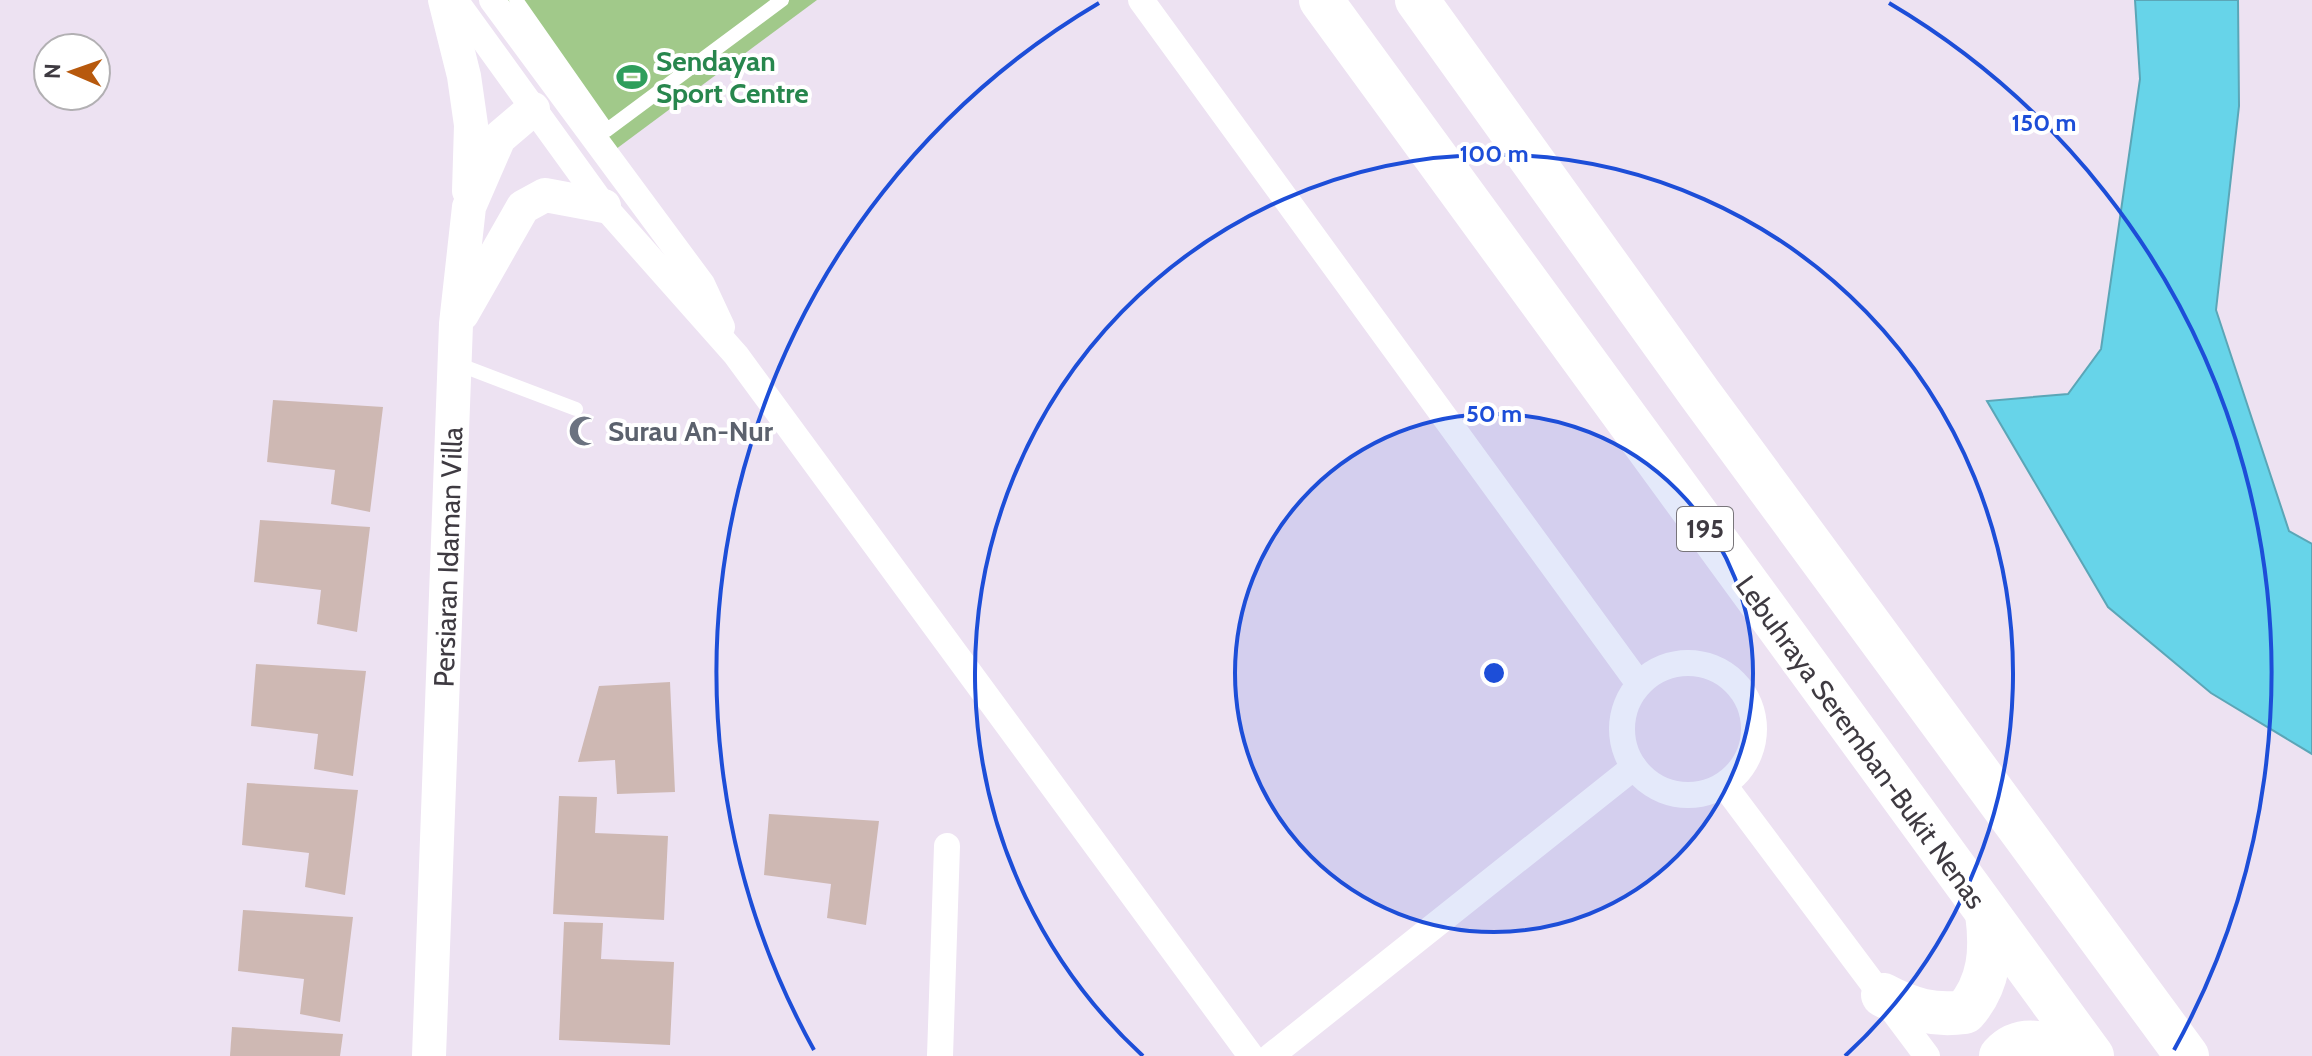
<svg xmlns="http://www.w3.org/2000/svg" width="2312" height="1056" viewBox="0 0 2312 1056" font-family="Cabin,sans-serif">
  <style>
    .green { fill: #a1c98a }
    .water { fill: #67d4e9; stroke: #5ba6b7; stroke-width: 2 }
    .building { fill: #ceb8b3 }
    .lines { fill: none; stroke-linecap: round; stroke-linejoin: round }
    .service { stroke: #fff; stroke-width: 14 }
    .minor { stroke: #fff; stroke-width: 26 }
    .tertiary { stroke: #fff; stroke-width: 34 }
    .trunk { stroke: #fff; stroke-width: 44 }
    .ring { fill: none; stroke: #1d4ed8; stroke-width: 4 }
    .labels { text-anchor: middle; stroke-width: 8; stroke-linejoin: round; paint-order: stroke }
    .shield { fill: #fff; stroke: #78757a; stroke-width: 2 }
    .shield-label { font-size: 26px; font-weight: bold; fill: #3e3a41 }
    .leisure-label { font-size: 28px; font-weight: bold; fill: #27864d; stroke: #fff; text-anchor: start }
    .worship-label { font-size: 28px; font-weight: bold; fill: #5b616d; stroke: #fff; text-anchor: start }
    .street-label { font-size: 28px; fill: #3e3a41; stroke: #fff }
    .centre { fill: #1d4ed8; stroke: #fff; stroke-width: 4 }
    .ring-label { font-size: 24px; text-anchor: middle; font-weight: bold; fill: #1d4ed8; stroke: #fff; stroke-width: 8; stroke-linejoin: round; paint-order: stroke }
  </style>
  <rect width="100%" height="100%" fill="#ede2f2"/>
  <!-- green -->
  <polygon class="green" points="497,0 817,0 608,155"/>
  <!-- water -->
  <polygon class="water" points="2135,0 2238,0 2239,106 2216,310 2289,531 2312,544 2312,754 2211,693 2108,607 1987,401 2068,394 2101,349 2140,79"/>
  <!-- building -->
  <g class="building">
    <polygon points="273,400 383,407 370,512 331,504 335,470 267,462"/>
    <polygon points="260,520 370,527 357,632 317,624 321,590 254,582"/>
    <polygon points="256,664 366,671 353,776 314,769 318,734 251,726"/>
    <polygon points="670,682 675,792 617,794 615,760 578,762 599,686"/>
    <polygon points="247,783 358,790 345,895 305,887 309,853 242,845"/>
    <polygon points="559,796 597,797 595,833 668,836 664,920 553,914"/>
    <polygon points="769,814 879,821 866,925 827,918 831,884 764,875"/>
    <polygon points="243,910 353,917 340,1022 300,1014 304,979 238,971"/>
    <polygon points="564,922 603,923 601,959 674,962 670,1045 559,1040"/>
    <polygon points="232,1027 343,1034 340,1056 230,1056"/>
  </g>
  <g class="lines">
    <!-- service -->
    <g class="service">
      <polyline points="516,0 607,130 782,0"/>
      <polyline points="455,363 576,409"/>
    </g>
    <!-- minor -->
    <g class="minor">
      <polyline points="455,0 604,206 736,355 1251,1056"/>
      <polyline points="492,0 702,284 722,327"/>
      <polyline points="1141,0 1639,684"/>
      <circle cx="1688" cy="729" r="66"/>
      <polyline points="1724,785 1927,1056"/>
      <polyline points="940,1056 947,846"/>
      <polyline points="1271,1056 1634,767"/>
    </g>
    <!-- tertiary -->
    <g class="tertiary">
      <polyline points="445,0 464,76 471,125 469,191"/>
      <polyline points="462,314 523,207 545,195 604,206"/>
      <polyline points="429,1056 456,324 469,207 499,138 533,109"/>
    </g>
    <!-- trunk -->
    <g class="trunk">
      <polyline points="1321,0 2092,1056"/>
      <polyline points="1417,0 1700,394 2187,1056"/>
      <path d="M1883,995C1911,1010 1934,1016 1965,1012C1990,983 1992,950 1987,913"/>
      <path d="M2001,1056C2022,1033 2050,1044 2074,1056"/>
    </g>
  </g>
  <!-- distance rings -->
  <circle cx="1494" cy="673" r="259" fill="#1d4ed8" fill-opacity=".12"/>
  <g class="ring">
    <circle cx="1494" cy="673" r="259"/>
    <path d="M1143 1056A519 519 0 1 1 1845 1056"/>
    <path d="M814 1050A778 778 0 0 1 1099 3M1889 3A778 778 0 0 1 2174 1050"/>
  </g>
  <!-- icons -->
  <defs>
    <g id="stadium-bare" transform="scale(2.4)"><path d="M0-5a6.5 5 0 1 0 0 10a6.5 5 0 1 0 0-10ZM-3.5-1.8h7v3.6h-7Z" fill="#2e9e5b" stroke="#fff" stroke-width="2.5" paint-order="stroke"/></g>
    <g id="mosque-bare" transform="scale(2.4)"><path d="M3.5-4.9A6 6 0 1 0 3.5 4.9A5 5 0 1 1 3.5-4.9Z" fill="#6b7280" stroke="#fff" stroke-width="2.5" paint-order="stroke"/></g>
  </defs>
  <g fill-rule="evenodd">
    <use href="#stadium-bare" x="632" y="77"/>
    <use href="#mosque-bare" x="584" y="431"/>
  </g>
  <g class="labels">
    <!-- shield labels -->
    <rect class="shield" x="1677" y="507" width="56" height="44" rx="6"/>
    <g class="shield-label">
      <text x="1705" y="538">195</text>
    </g>
    <!-- leisure labels -->
    <g class="leisure-label">
      <text x="656" y="71">Sendayan<tspan x="656" dy="32">Sport Centre</tspan></text>
    </g>
    <!-- worship labels -->
    <g class="worship-label">
      <text x="608" y="441">Surau An-Nur</text>
    </g>
    <!-- street labels -->
    <g class="street-label">
      <text transform="translate(448 557) rotate(-88)" y="10">Persiaran Idaman Villa</text>
      <text transform="translate(1861 742) rotate(54)" y="10">Lebuhraya Seremban-Bukit Nenas</text>
    </g>
  </g>
  <circle cx="1494" cy="673" r="12" class="centre"/>
  <g class="ring-label">
    <text x="2044" y="131">150 m</text>
    <text x="1494" y="162">100 m</text>
    <text x="1494" y="422">50 m</text>
  </g>
  <!-- north arrow -->
  <g transform="translate(72 72) rotate(272)"><circle r="38" fill="#ffffff" stroke="#b2b0b3" stroke-width="2"/>
  <path d="M0-6L14 30L0 20L-14 30Z" fill="#b7590d"/>
  <text y="-12" font-size="22" font-weight="bold" text-anchor="middle" fill="#3e3a41">N</text>
  </g>
</svg>
